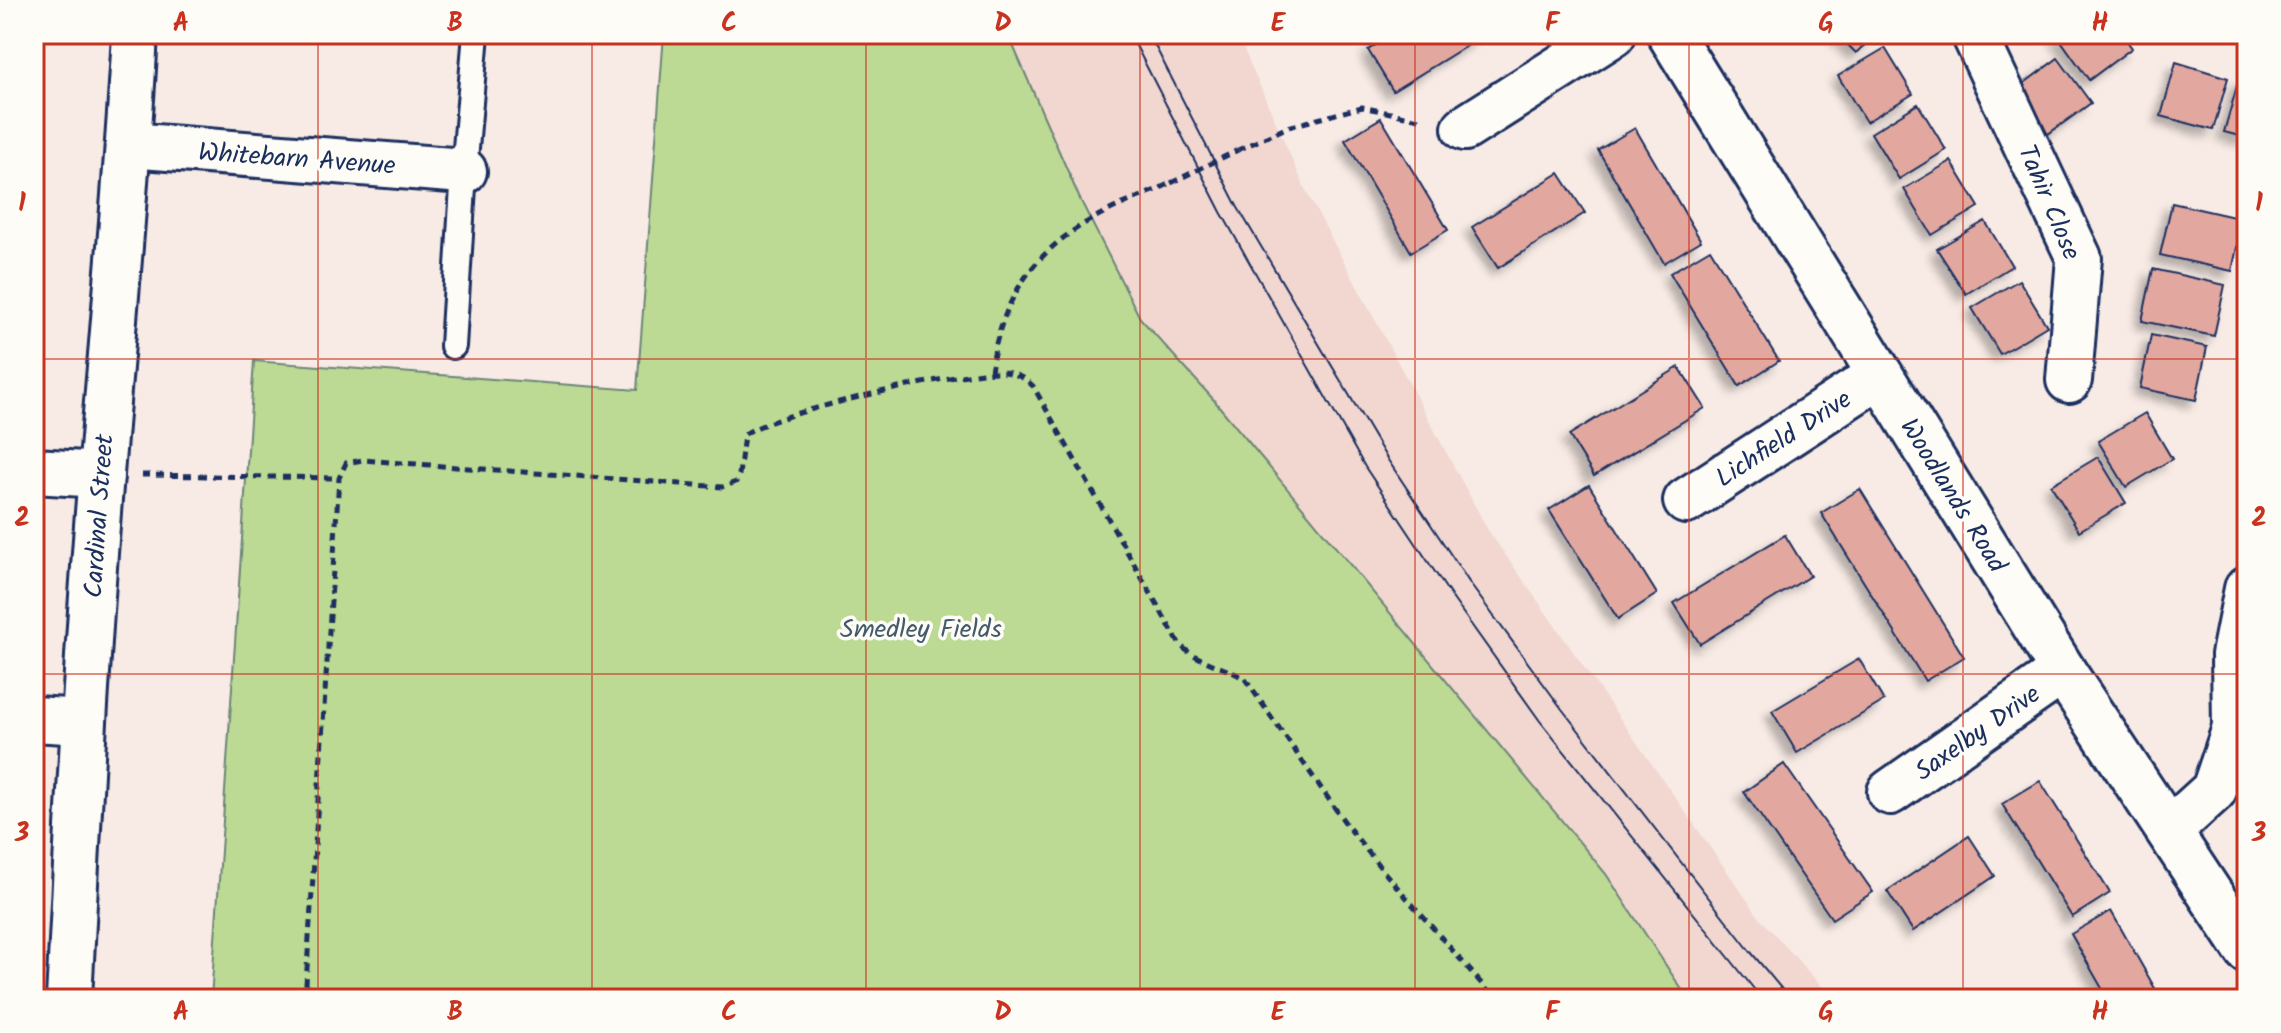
<svg xmlns="http://www.w3.org/2000/svg" width="2281" height="1033" viewBox="0 0 2281 1033" font-family="Kalam,sans-serif">
  <style>
    .built { fill: #f1d7d0 }
    .green { fill: #bcda93; stroke: #6c8478; stroke-width: 2 }
    .building { fill: #e2a89f; stroke: #1b2f5e; stroke-width: 2; filter: url(#shadow) }
    .lines { fill: none; stroke-linecap: round; stroke-linejoin: round }
    .lane-casing { stroke: #1b2f5e; stroke-width: 30 }
    .street-casing { stroke: #1b2f5e; stroke-width: 50 }
    .secondary-casing { stroke: #1b2f5e; stroke-width: 50 }
    .path { stroke: #1b2f5e; stroke-width: 5; stroke-dasharray: 8 6; stroke-linecap: butt }
    .lane { stroke: #fdfcf7; stroke-width: 24 }
    .street { stroke: #fdfcf7; stroke-width: 44 }
    .secondary { stroke: #fdfcf7; stroke-width: 44 }
    .tram { stroke: #1b2f5e; stroke-width: 2 }
    .path-bridge { stroke: #1b2f5e; stroke-width: 5; stroke-dasharray: 8 6; stroke-linecap: butt }
    .grid { fill: none; stroke: #c8321e; stroke-width: 2; stroke-opacity: 0.55 }
    .labels { text-anchor: middle; stroke-width: 7; stroke-linejoin: round; paint-order: stroke }
    .street-label { font-size: 26px; fill: #1b2f5e; stroke: #fdfcf7 }
    .park-label { font-size: 26px; fill: #435a6b; stroke: #fdfcf7 }
    .neatline { fill: none; stroke: #c8321e; stroke-width: 3 }
    .grid-label { font-size: 26px; text-anchor: middle; font-weight: bold; fill: #c8321e }
  </style>
  <defs>
    <filter id="shadow"><feDropShadow dx="-7" dy="7" stdDeviation="4" flood-color="#0004"/></filter>
  </defs>
  <rect width="100%" height="100%" fill="#f8ebe5"/>
  <filter id="ink" filterUnits="userSpaceOnUse"><feTurbulence type="fractalNoise" baseFrequency=".0125" numOctaves="2"/><feDisplacementMap in="SourceGraphic" scale="16" xChannelSelector="R" yChannelSelector="G"/><feConvolveMatrix kernelMatrix="1 2 1 2 8 2 1 2 1" color-interpolation-filters="sRGB"/></filter>
  <g filter="url(#ink)">
    <!-- built -->
    <polygon class="built" points="966,34 1237,34 1306,191 1488,530 1759,917 1833,999 1565,999 1141,443"/>
    <!-- green -->
    <polygon class="green" points="664,34 1008,34 1079,197 1140,318 1213,399 1606,874 1688,999 211,999 254,361 637,390"/>
    <!-- building -->
    <g class="building">
      <polygon points="1393,34 1479,34 1481,37 1393,91 1368,50"/>
      <polygon points="1837,34 1876,34 1856,53"/>
      <polygon points="2058,34 2122,34 2132,48 2089,80 2057,35"/>
      <polygon points="1885,48 1913,94 1866,122 1838,76"/>
      <polygon points="2058,58 2091,103 2048,134 2015,90"/>
      <polygon points="2176,62 2228,78 2213,130 2161,116"/>
      <polygon points="2239,79 2247,81 2247,138 2224,132"/>
      <polygon points="1918,104 1946,150 1899,179 1871,133"/>
      <polygon points="1381,118 1448,230 1411,252 1345,140"/>
      <polygon points="1635,128 1701,241 1664,263 1598,150"/>
      <polygon points="1951,161 1979,207 1932,235 1904,189"/>
      <polygon points="1559,173 1585,213 1498,268 1472,227"/>
      <polygon points="2172,203 2243,219 2232,271 2160,255"/>
      <polygon points="1985,221 2012,266 1966,294 1937,249"/>
      <polygon points="1710,249 1779,361 1739,386 1670,273"/>
      <polygon points="2153,269 2225,285 2214,336 2142,321"/>
      <polygon points="2019,280 2047,326 2000,354 1972,308"/>
      <polygon points="2151,335 2207,347 2196,400 2140,388"/>
      <polygon points="1679,367 1705,408 1594,476 1569,435"/>
      <polygon points="2145,413 2172,459 2126,487 2098,441"/>
      <polygon points="2098,457 2126,503 2079,531 2051,485"/>
      <polygon points="1589,485 1657,594 1618,619 1549,510"/>
      <polygon points="1860,489 1964,657 1925,681 1821,513"/>
      <polygon points="1785,535 1810,576 1700,644 1674,603"/>
      <polygon points="1859,659 1884,701 1797,753 1772,711"/>
      <polygon points="1784,764 1873,892 1832,919 1744,792"/>
      <polygon points="2040,781 2110,893 2072,917 2002,804"/>
      <polygon points="1969,836 1995,876 1913,931 1887,891"/>
      <polygon points="2111,911 2161,999 2108,999 2071,934"/>
    </g>
    <g class="lines">
      <!-- lane casing -->
      <g class="lane-casing">
        <polyline id="lane" points="453,346 464,171 476,34"/>
      </g>
      <!-- street casing -->
      <g class="street-casing">
        <g id="street">
          <polyline points="1974,34 2079,258 2069,380"/>
          <polyline points="1465,128 1613,34"/>
          <polyline points="129,145 464,171"/>
          <polyline points="34,471 101,475"/>
          <polyline points="1686,501 1880,375"/>
          <polyline points="34,719 83,722"/>
          <polyline points="1890,792 2063,671"/>
          <path d="M69,999C78,824 87,649 101,474C113,327 127,181 135,34"/>
        </g>
      </g>
      <!-- secondary casing -->
      <g class="secondary-casing">
        <g id="secondary">
          <polyline points="1670,34 2063,671 2247,950"/>
          <polyline points="2170,830 2214,790 2235,728 2234,655 2247,589"/>
        </g>
      </g>
      <!-- path -->
      <g class="path">
        <polyline points="1238,150 1288,127 1362,107 1424,120"/>
        <path d="M991,372C999,308 1027,259 1082,225C1109,208 1142,197 1171,183"/>
        <polyline points="142,475 339,478"/>
        <path d="M305,999L339,478L346,463L363,460L722,487L736,482L739,475L744,435C765,415 965,370 1000,372C1013,372 1023,377 1033,386L1180,645C1198,662 1224,666 1245,679L1346,824L1384,872L1495,999"/>
      </g>
      <!-- lane -->
      <use href="#lane" class="lane"/>
      <!-- street -->
      <use href="#street" class="street"/>
      <!-- secondary -->
      <use href="#secondary" class="secondary"/>
      <!-- tram -->
      <g class="tram">
        <polyline points="1130,34 1221,212 1365,467 1453,599 1540,721 1762,999"/>
        <polyline points="1149,34 1237,206 1386,457 1473,588 1562,709 1750,951 1790,999"/>
      </g>
      <!-- path-bridge -->
      <polyline class="path-bridge" points="1171,183 1238,150"/>
    </g>
  </g>
  <!-- grid -->
  <path class="grid" d="M318,34V999M592,34V999M866,34V999M1140,34V999M1415,34V999M1689,34V999M1963,34V999M34,359H2247M34,674H2247"/>
  <g class="labels">
    <!-- street labels -->
    <g class="street-label">
      <text transform="translate(297 158) rotate(4)" y="9">Whitebarn Avenue</text>
      <text transform="translate(2050 202) rotate(67)" y="9">Tahir Close</text>
      <text transform="translate(1783 438) rotate(-33)" y="9">Lichfield Drive</text>
      <text transform="translate(1954 495) rotate(58)" y="9">Woodlands Road</text>
      <text transform="translate(98 516) rotate(-86)" y="9">Cardinal Street</text>
      <text transform="translate(1977 732) rotate(-35)" y="9">Saxelby Drive</text>
    </g>
    <!-- park labels -->
    <g class="park-label">
      <text x="921" y="637">Smedley Fields</text>
    </g>
  </g>
  <!-- margin -->
  <rect width="2281" height="1033" fill="none" stroke="#fdfcf7" stroke-width="88"/>
  <rect x="44" y="44" width="2193" height="945" class="neatline"/>
  <g class="grid-label">
    <text x="181" y="31">A</text>
    <text x="455" y="31">B</text>
    <text x="729" y="31">C</text>
    <text x="1003" y="31">D</text>
    <text x="1278" y="31">E</text>
    <text x="1552" y="31">F</text>
    <text x="1826" y="31">G</text>
    <text x="2100" y="31">H</text>
    <text x="22" y="211">1</text>
    <text x="2259" y="211">1</text>
    <text x="22" y="526">2</text>
    <text x="2259" y="526">2</text>
    <text x="22" y="841">3</text>
    <text x="2259" y="841">3</text>
    <text x="181" y="1020">A</text>
    <text x="455" y="1020">B</text>
    <text x="729" y="1020">C</text>
    <text x="1003" y="1020">D</text>
    <text x="1278" y="1020">E</text>
    <text x="1552" y="1020">F</text>
    <text x="1826" y="1020">G</text>
    <text x="2100" y="1020">H</text>
  </g>
</svg>
